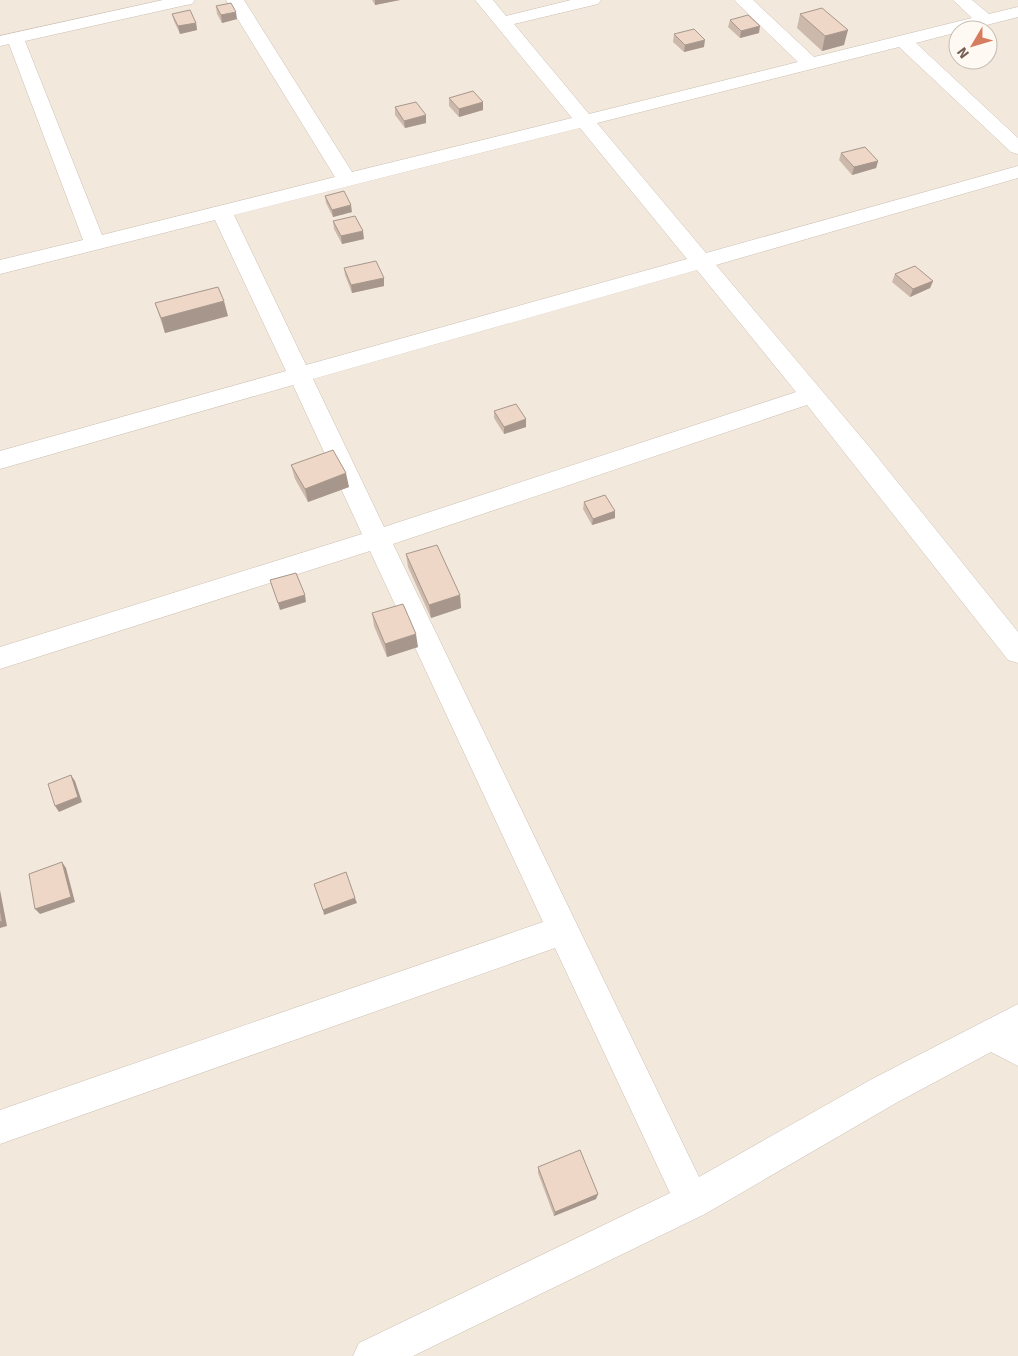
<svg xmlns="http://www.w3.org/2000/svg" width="1018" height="1356" viewBox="0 0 1018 1356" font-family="Signika,sans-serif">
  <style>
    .residential { fill: #f2e8dc; fill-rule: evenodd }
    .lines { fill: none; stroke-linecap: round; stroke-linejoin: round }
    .street-casing { stroke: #cdbfb3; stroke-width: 1 }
    .street { fill: #fff; fill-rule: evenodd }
    .wall { fill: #cdb9ab }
    .shaded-wall { fill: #a7968b }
    .building { fill: #eed7c7; stroke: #a7968b }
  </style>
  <rect width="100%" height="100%" fill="#fbf6ed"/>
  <!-- residential -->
  <path class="residential" d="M0,0H1018V1356H0ZM958,30H988V60H958Z"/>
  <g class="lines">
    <!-- street casing -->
    <g class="street-casing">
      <path id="street" d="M163,0H195L192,4L186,5L25,41L102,235L335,177L226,0H244L352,172L572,118L475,0H493L506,16L571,0H601L598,4L514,24L589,114L798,62L734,0H753L814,57L972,18L953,0H972L989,14L1018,7V17L967,30H958V32L916,43L1018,138V154L1011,152L899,47L597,123L706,253L1018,166V178L716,265L871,449L1018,632V663L1008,660L807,405L393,544L699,1177L872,1079L1018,1004V1066L991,1052L896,1103L705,1214L413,1356H353L359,1343L670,1193L555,948L0,1144V1110L543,922L370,551L0,669V647L362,534L293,385L0,469V451L286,371L215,220L0,274V260L83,240L9,44L0,46V36ZM580,128L687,259L306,365L234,215ZM697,270L796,392L384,527L313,379Z"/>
    </g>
    <!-- street -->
    <use href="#street" class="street"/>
  </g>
  <!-- wall -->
  <g class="wall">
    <polygon points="372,0 400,0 375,5"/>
    <polygon points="216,6 237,19 222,23 217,14"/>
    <polygon points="172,14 196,23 197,30 180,34 174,21"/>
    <polygon points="800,14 844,45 822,51 797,28"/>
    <polygon points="730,20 759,33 740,38 728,27"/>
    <polygon points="674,34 704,47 684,52 673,42"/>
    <polygon points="449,98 483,110 459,117 449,106"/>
    <polygon points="395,107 426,123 405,128 395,115"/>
    <polygon points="841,153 878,161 876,168 852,175 839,160"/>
    <polygon points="325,196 352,212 333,217 326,203"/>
    <polygon points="333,221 364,239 342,244 334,229"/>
    <polygon points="344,268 384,278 384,286 352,293 345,275"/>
    <polygon points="895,274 933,281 930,288 910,297 892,282"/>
    <polygon points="155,303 228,316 165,333"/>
    <polygon points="494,411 526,427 504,434 494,418"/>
    <polygon points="291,465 349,487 308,502 295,479"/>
    <polygon points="584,502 615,518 592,525 583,509"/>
    <polygon points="406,554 460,595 461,608 431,618 408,567"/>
    <polygon points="372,613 418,647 387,657 374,626"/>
    <polygon points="538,1167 598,1194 596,1199 554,1216 538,1173"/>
  </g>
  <!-- shaded-wall -->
  <g class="shaded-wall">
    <polygon points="375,0 400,0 375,5"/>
    <polygon points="236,12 237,19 222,23 221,15"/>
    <polygon points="196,23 197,30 180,34 178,26"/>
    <polygon points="760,26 759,33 740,38 741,31"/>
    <polygon points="848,30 844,45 822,51 825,36"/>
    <polygon points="705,40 704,47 684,52 685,45"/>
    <polygon points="483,102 483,110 459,117 459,109"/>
    <polygon points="426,115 426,123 405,128 404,121"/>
    <polygon points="878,161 876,168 852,175 854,167"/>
    <polygon points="351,205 352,212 333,217 332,210"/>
    <polygon points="363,231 364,239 342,244 341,236"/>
    <polygon points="384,278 384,286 352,293 351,285"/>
    <polygon points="933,281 930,288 910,297 913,289"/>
    <polygon points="224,301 228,316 165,333 161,318"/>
    <polygon points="526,419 526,427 504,434 504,427"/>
    <polygon points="346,473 349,487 308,502 305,489"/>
    <polygon points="615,511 615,518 592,525 593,519"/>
    <polygon points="305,595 306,602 280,610 278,603"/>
    <polygon points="460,595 461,608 431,618 429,605"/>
    <polygon points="416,634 418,647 387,657 385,644"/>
    <polygon points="71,775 75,781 82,802 59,812 55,806"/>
    <polygon points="62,862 66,868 75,902 40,914 35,909"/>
    <polygon points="0,890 7,926 0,928"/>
    <polygon points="355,898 357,903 324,915 323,910"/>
    <polygon points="598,1194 596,1199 554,1216 555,1212"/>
  </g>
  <!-- building -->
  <g class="building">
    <polygon points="231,3 236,12 221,15 216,6"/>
    <polygon points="822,8 848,30 825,36 800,14"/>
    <polygon points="190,10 196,23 178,26 172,14"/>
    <polygon points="748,15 760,26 741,31 730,20"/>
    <polygon points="694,29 705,40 685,45 674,34"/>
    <polygon points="473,91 483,102 459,109 449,98"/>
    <polygon points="416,102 426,115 404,121 395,107"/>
    <polygon points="865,147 878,161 854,167 841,153"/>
    <polygon points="344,191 351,205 332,210 325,196"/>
    <polygon points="355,216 363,231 341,236 333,221"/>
    <polygon points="376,261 384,278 351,285 344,268"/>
    <polygon points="915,266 933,281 913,289 895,274"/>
    <polygon points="218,287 224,301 161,318 155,303"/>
    <polygon points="516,404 526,419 504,427 494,411"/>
    <polygon points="333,450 346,473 305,489 291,465"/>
    <polygon points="605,495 615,511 593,519 584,502"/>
    <polygon points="437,545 460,595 429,605 406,554"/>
    <polygon points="296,573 305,595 278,603 270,580"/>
    <polygon points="403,604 416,634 385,644 372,613"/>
    <polygon points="71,775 78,797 55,806 48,784"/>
    <polygon points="62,862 71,897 35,909 29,874"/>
    <polygon points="346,872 355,898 323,910 314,884"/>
    <polygon points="0,908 2,921 0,922"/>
    <polygon points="580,1150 598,1194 555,1212 538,1167"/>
  </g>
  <!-- north arrow -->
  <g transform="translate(973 45) rotate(232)"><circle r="24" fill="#fefaf3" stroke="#c7bcb2"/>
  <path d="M0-4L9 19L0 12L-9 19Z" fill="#d77d5f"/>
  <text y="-8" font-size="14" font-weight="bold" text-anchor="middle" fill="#755f51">N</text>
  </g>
</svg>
